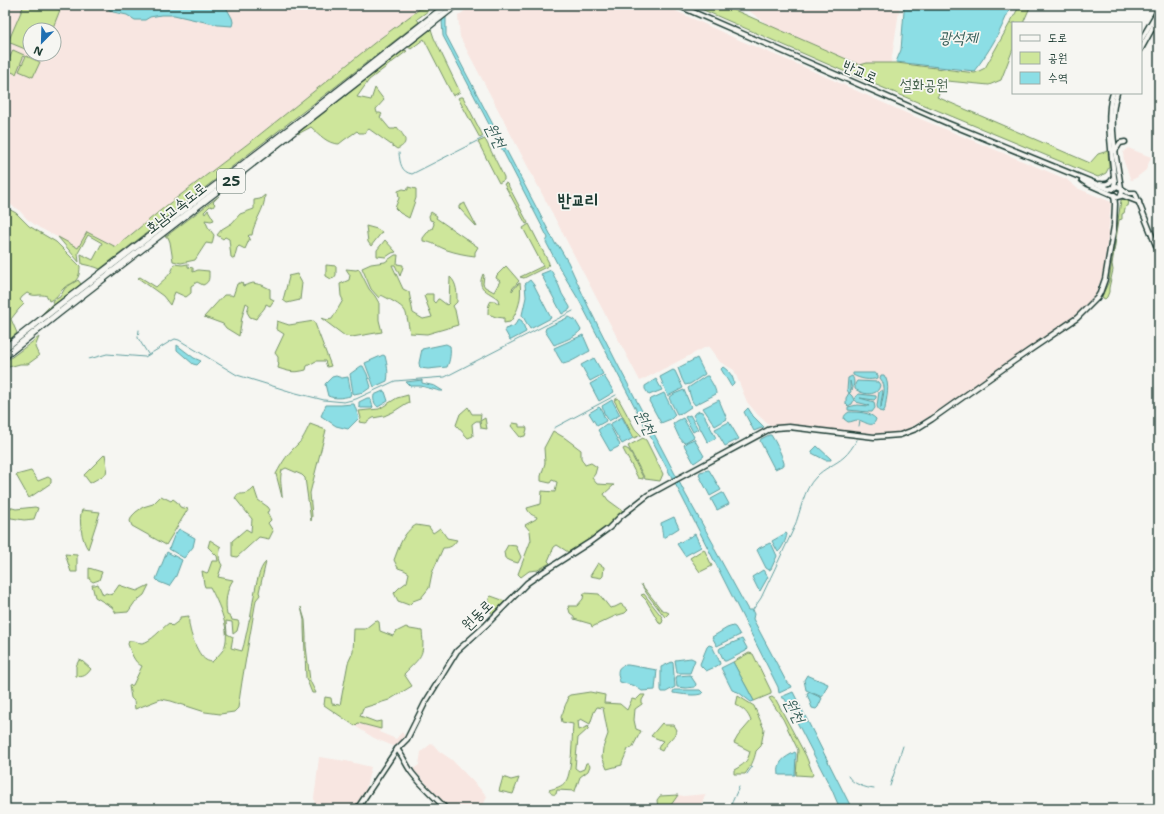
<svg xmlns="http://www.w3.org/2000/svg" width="1164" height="814" viewBox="0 0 1164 814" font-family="'Shantell Sans','Poor Story',sans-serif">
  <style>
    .built { fill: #f8e6e1; fill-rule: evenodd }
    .green { fill: #cee69b; stroke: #769268 }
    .water { fill: #8cdee5; stroke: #609e9e }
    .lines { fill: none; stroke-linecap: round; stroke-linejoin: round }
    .stream { stroke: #609e9e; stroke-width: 1 }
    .tertiary-casing { stroke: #1f3d34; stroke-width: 7 }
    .motorway-casing { stroke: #1f3d34; stroke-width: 8 }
    .tertiary { stroke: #f6f6f2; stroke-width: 4 }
    .motorway { stroke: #f6f6f2; stroke-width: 5.5 }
    .labels { text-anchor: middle; stroke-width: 3.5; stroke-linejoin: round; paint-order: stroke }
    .shield { fill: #f6f6f2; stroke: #60746d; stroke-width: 1 }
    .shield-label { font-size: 14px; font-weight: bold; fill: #1f3d34 }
    .street-label { font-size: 15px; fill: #1f3d34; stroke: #f6f6f2 }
    .park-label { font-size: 15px; fill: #425f49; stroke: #f6f6f2 }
    .water-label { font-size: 16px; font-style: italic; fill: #355d57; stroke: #f6f6f2 }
    .quarter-label { font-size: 17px; font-weight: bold; fill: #1f3d34; stroke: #f6f6f2 }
  </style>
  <rect width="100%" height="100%" fill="#f6f6f2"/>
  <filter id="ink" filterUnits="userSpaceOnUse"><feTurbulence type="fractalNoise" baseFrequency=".025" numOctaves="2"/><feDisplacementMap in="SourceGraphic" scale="8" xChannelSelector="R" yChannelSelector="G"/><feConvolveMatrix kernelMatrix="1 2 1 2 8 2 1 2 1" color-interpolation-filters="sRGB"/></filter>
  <g filter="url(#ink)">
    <!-- built -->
    <g class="built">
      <path d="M8,5H425L378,40L258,136L166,206L116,247L87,232L78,248L38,227L27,219L18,209L5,202V19ZM30,30H54V54H30Z"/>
      <polygon points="472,5 663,5 737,39 806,68 906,113 1066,179 1077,188 1111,202 1108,237 1103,274 1095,296 1077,314 929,417 904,431 893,433 879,434 778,425 769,425 758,415 747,402 734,370 720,362 708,346 640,381 460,37 458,16"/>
      <polygon points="729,5 900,5 891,63 867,63 860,65 771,27 749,11"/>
      <polygon points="1128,148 1151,157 1146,170 1136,178 1131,180 1130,178 1124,162 1123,153 1124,151"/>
      <polygon points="358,723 381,729 379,732 396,739 402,732 405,737 397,745 393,746 374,738 355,726"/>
      <polygon points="432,743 439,751 452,760 487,796 482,809 450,809 413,769 419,765 421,752"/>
      <polygon points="319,757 346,761 371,767 366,787 367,789 353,809 315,809 314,798 316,784"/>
      <polygon points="706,794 699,809 657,809 671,805 678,795 684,796"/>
    </g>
    <!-- green -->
    <g class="green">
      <polygon points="24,5 48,5 60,10 52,30 30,30 30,51 8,42"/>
      <polygon points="425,5 427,5 428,11 417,19 419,22 100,269 95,267 82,264 81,254 93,260 102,243 88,235 78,253 79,262 58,237 78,248 87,232 116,247 166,206 258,136 378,40"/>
      <polygon points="692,5 723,5 860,65 867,63 897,63 975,73 985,68 1020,5 1031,5 1023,23 1013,23 1013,49 1001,80 989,85 947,81 937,97 1090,163 1098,154 1108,151 1109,167 1106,173 1098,177 857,77"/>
      <polygon points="431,29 434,38 460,92 453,96 424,39 411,49 408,47"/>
      <polygon points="13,50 24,55 16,74 5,69"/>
      <path d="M404,50L407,51L369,80L357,97L371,100L375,88L384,100L376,109L377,113H380L382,114L380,117L390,129H395L397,127C404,136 411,143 397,149L369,129L364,133H359L357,131L344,140L339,144C327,144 319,134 311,127L298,134V133L308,125Z"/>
      <polygon points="26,56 40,62 33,77 19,71"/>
      <polygon points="460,97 463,97 483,136 480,138 458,98"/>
      <polygon points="485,139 504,177 504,180 499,183 478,142"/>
      <polygon points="506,183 508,185 528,223 526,224 504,184"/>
      <polygon points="408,187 416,189 416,198 409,218 400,213 395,208 399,198 398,191 403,189 408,190"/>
      <path d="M265,195C265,210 254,220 252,235H249L248,236L250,238L245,249L239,246L237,248L234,259L231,257L229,239L225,237L223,239L217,235L222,229L232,223L240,214L254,209V200L260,199Z"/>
      <polygon points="219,196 213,202 215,204 213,207 210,206 204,212 205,214 208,210 214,220 211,221 205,220 208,227 214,235 212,244 206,243 195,260 181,263 173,261 170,242 168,237 165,237"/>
      <polygon points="1124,199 1129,201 1128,206 1126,206 1124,213 1122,214 1122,219 1119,220 1112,264 1113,270 1109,288 1109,292 1107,297 1105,299 1103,298 1102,296 1109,281 1121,200"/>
      <polygon points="465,203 465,204 477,227 459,208 459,206"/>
      <path d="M5,207L16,213L29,226L56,242L80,266C80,275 78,281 69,285C66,286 66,286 64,288C57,295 58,297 49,301L47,296C38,293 36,298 27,293L22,297L20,300L24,304L19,309L11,319L17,333L5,343Z"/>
      <path d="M431,212L437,216L436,218L478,247L475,252V256C466,255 456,253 447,250C439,247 432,242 423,241V238L430,229H432L434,224L433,221L430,220L429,216Z"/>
      <polygon points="529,224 549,263 548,266 524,278 520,277 543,266 523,228"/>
      <polygon points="366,226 377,229 382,232 371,246 368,242"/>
      <polygon points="385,240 396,252 392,253 386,257 377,256 377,250"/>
      <path d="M395,255H398L397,264L403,265V267L400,276L395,265H392L403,289L409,292L413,313L423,319L432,317L424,296L426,294H433V301L435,303L438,299H439L447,305L449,303L450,277C457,283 457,293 457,302L453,306L455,310L458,325L427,334L410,333C409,329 407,314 405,311C402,305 387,298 381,295L379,298L371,289L362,268L371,264L385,262Z"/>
      <path d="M174,264L182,265L188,264V267L193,268V272L198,270L209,271C209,278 210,282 203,285L197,282L191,286V293L186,297L175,292L170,305L163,296L138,278L140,277L156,287C163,280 173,274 174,264Z"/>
      <polygon points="326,265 336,266 336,275 334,278 331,279 326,276"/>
      <path d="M506,266L519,281L512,289V291L518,284L520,283C522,296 519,311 510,322L504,323V318L496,317L488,314C488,309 488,305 491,301H495L499,304L498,299C487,290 476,290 483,274L484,275L483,284L485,287L494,292L500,281L496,278L497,275Z"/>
      <polygon points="346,269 356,270 359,269 369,289 375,296 379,303 379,320 382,332 352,337 345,336 321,318 328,320 332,319 343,300 341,296 340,284 349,280 350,275"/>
      <polygon points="297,274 302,283 300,300 287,303 283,300 289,277 288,276"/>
      <polygon points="78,280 81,284 40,316 53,303 52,301 60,297 65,288"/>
      <path d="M242,282L243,286L253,283L262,285L270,289V298L274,300L270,306L266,304C265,310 259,313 256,319L250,317L247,312L249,305L246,303L242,317L239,336L226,328L223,324L204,317L224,295H231L233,296L237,284Z"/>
      <path d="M277,321L289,325L314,321L331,366L327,367L325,361H316L307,366L306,370C294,373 290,372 278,368L279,363L278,362V357L275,353L284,334L276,329Z"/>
      <polygon points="39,337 35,347 39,356 28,364 20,364 5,368 5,362"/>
      <polygon points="408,395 409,403 407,403 393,412 384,416 373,418 366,423 359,422 361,418 359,411 379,409 397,398"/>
      <polygon points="618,398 635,429 641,435 634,438 614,400"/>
      <polygon points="468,407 472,414 481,414 480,421 485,418 487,429 481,428 480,421 476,421 472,424 473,436 468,438 456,425 460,414"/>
      <polygon points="513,423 519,424 519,427 526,427 527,429 525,436 520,437 511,426"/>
      <path d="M310,424L326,430L310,493L312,516L311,521L305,478L302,475L286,468L282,470C279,480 282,487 282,497L276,474C283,461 288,453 299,443C303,439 307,430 310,424Z"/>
      <path d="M553,431L565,438L581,450V458L585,465L591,463L597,467L595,474L592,478L597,484L614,485L604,494L608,500L623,511L606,528L590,539L568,552L557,545L554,547L548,561L550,563L538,570L529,571L521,577L518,574L531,540L530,531L525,525L536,519L537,517C532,515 529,514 527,508L541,504L542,491L555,492L557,482L552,480L550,483L541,481V476L545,463L544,448Z"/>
      <polygon points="643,438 646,440 663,474 660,481 645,479 628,446"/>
      <polygon points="625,448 629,450 643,477 643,479 638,478 624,451 623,449"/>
      <polygon points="105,454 107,467 106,474 90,483 84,475"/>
      <polygon points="31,471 38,481 48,477 51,479 51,483 29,498 16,475"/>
      <path d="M254,488L258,500L268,507L270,510L267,512L271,520L268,523L273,531L269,539L259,537L237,557L232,556V541L246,529L251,532L252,519L235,498L238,494C244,494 249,494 254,488Z"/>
      <polygon points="161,496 171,501 173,499 177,502 180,507 188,509 166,545 132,526 130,521 132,516 136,512 143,507 153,504"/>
      <polygon points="5,506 16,509 35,507 38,508 34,519 24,520 5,517"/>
      <path d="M82,510L100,512L88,549C82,542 78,518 82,510Z"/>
      <path d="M416,525L429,527L433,533L436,531L440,528L447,538L457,540C453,546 450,548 443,548L432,573L429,588L421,598L413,601L409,605L398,601L394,593L399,588L407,582L409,573L404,570L398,568L394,560C399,547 403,532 416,525Z"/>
      <path d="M210,540L221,547C219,553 218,560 222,565L218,577L233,580C226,590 225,603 227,615L231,617L232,620L238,621L239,623L237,631L233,634L232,622L226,621L227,634L233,637L231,648L242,651C245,642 246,634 248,626C248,622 251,618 251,614C253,602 257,569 266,562L259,592L260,595L256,600C250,636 243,672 238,708L234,712L220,714L205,712L171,701L161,699L135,709L134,701L131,698L129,686L133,685L142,666C134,663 131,652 128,644L129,641C134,640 137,643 142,643C151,642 161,629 169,623L172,626L180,620V617L189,616C187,627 197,655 206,660C207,661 212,662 212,662C216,658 220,654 223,650C233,633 218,602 210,587H205L204,584L202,571L207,573L208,572L212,561H218L217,556L208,547Z"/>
      <polygon points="508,545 516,546 521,557 518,563 511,561 505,558 504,552"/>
      <polygon points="704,549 712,566 700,572 690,558"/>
      <polygon points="65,554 77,555 77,572 71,572"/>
      <polygon points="598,563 604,567 603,576 601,578 590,576"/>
      <polygon points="89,568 102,572 99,580 93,582 89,579"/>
      <polygon points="98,584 103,595 106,593 112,595 117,588 119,585 137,591 149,585 144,595 135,602 128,612 116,613 112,607 95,597 92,585 95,585"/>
      <polygon points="641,584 661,609 669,613 665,617 647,594"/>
      <polygon points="584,593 599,594 610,608 615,607 621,604 628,610 625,613 615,616 592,627 591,624 574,619 574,616 570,613 568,606 577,606 583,599"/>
      <polygon points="644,594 662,617 663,620 662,623 660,624 646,600 641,595"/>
      <polygon points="491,596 505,601 493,613 491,613 489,598"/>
      <polygon points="301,607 305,620 306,636 306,646 310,681 316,693 312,693 306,678 304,628 304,620"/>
      <path d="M376,620L379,622L380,631L393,636L396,632L406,627L410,629L422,631C425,657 421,656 404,674L412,686L389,700L363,708L360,716L376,722L381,721V729L358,723L355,726L324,705L325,697L331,698L332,704L340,705L348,663L353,652L354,629H365L375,621Z"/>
      <polygon points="749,653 753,654 771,691 771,694 754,701 733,662"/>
      <path d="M79,660L82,661L91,669C87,675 83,678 76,676V666Z"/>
      <path d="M590,692L605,695L604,703L620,704L627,710L632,699L636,700L641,695H645L642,700V704L635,709L634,720L636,729L641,731L632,748L628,749L622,763V765L607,769L602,757L603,748L608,734L603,708L597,707L594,712L590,724L581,719L578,721L579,730L589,726L588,729L578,738L575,768L579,771L584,769L586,763H588L590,766L588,771L580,777L575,791L557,790L556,794C552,795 551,794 549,790C555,788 562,787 566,781C572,773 572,737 573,724L562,722L561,717C564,711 564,706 568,700L567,697L570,695Z"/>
      <path d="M738,696L754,706L764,729L761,746L756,751C754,761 751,766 745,774H734V770C743,765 748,762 750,751L734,743L738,736L751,721C748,713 744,709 736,705Z"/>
      <polygon points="772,697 776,700 806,756 813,774 812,776 796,775 798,750 783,719 769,698"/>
      <path d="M662,723L664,725H674L677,730C674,738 666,742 662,751L658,749L660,744L663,741L651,736Z"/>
      <polygon points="503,777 511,780 519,778 513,794 499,791"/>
      <polygon points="678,795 671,805 658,809 657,800 660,796"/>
    </g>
    <!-- water -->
    <g class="water">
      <polygon points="102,5 226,5 227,9 232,18 233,22 232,26 218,25 174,15 161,15 150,17 145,20 135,20 127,15 113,12"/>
      <polygon points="441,5 446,5 446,35 556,245 558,245 568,262 588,306 619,367 686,495 714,545 714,548 748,610 752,610 754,614 753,619 787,683 791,685 792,687 779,693 778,687 682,497 580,302 559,267 546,242 548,238 451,51 443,36"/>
      <path d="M903,5H1011C1002,29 990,51 974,71L896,62L901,50L904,11Z"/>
      <polygon points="551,270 559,286 562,294 570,307 570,309 562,314 541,274"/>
      <polygon points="530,280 534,285 551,318 536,326 530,329 522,315 526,297 525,284"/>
      <path d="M569,317L575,320L581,330C574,338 563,341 554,345L545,331L546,328Z"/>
      <polygon points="519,319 522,321 526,332 511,340 510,340 505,331 505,329 514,326"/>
      <path d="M583,335L590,351C581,355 573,362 563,364L558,356L554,348Z"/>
      <path d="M446,344L450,346C451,352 450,361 447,367L428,369L420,368L419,363L422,349Z"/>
      <polygon points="177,345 194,358 201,361 197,365 193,364 177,350"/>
      <path d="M383,355L385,356C387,364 389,373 387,381L374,387L365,363Z"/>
      <polygon points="594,358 603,374 590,381 581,365"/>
      <polygon points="697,358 705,374 690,384 685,385 682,379 678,368"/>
      <polygon points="361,366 363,366 367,374 371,387 364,392 354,394 353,393 350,374"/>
      <path d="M723,367C729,371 733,376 734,383L731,386L721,369Z"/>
      <polygon points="673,370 675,371 683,388 668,396 660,377"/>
      <path d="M853,373H874L878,375V378C870,381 860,379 853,375Z"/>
      <path d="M881,375H884C891,385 886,398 885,409L883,412L879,411L877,406L879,392L882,390L883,392L881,402V408C882,397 888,387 880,378Z"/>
      <path d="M336,376L342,378L348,377L351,393L350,396C343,398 335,399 328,396L325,384L332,377Z"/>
      <polygon points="604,376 614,392 599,401 590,384"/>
      <path d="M706,376H708C711,382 716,388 716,394L695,405L692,401L688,388Z"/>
      <path d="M852,376C855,380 854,386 852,390L850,381V388L851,392L849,393L852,396L854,400L852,404L848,406L846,404V398L849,393L847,390L848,378Z"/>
      <polygon points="656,379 662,390 649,395 645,389 645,386"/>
      <polygon points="422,380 422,383 435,386 443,391 440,391 421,386 410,386 406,382"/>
      <path d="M857,381L878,382L880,385C878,397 863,395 855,389V384Z"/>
      <polygon points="684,390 691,407 682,413 677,414 669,398 674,394"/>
      <path d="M383,391L385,392L388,401L378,407C374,404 373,399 374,395Z"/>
      <polygon points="664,393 675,415 671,419 661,423 649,401 651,399"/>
      <polygon points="859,394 876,396 876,398 874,400 860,398 874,402 875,408 872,412 868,412 848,410 848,407 857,405 869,406 868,405 856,402 855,397"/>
      <polygon points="367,398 370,398 373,407 372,408 361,408 359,407 359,402"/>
      <polygon points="612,400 620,415 609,421 604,413 602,406"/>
      <polygon points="719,400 727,419 715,426 703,408"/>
      <polygon points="352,404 354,404 359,418 348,429 336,426 321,416 326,405 341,405"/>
      <polygon points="599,407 601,409 606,421 597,426 589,413"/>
      <polygon points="748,408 753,416 764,427 754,431 744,412"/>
      <polygon points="699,411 702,412 704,415 716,438 708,442 707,441 693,415"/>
      <path d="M849,412C858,412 870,412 876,419C873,430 865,421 858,420C854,420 852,422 848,422L844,419C844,415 846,414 849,412Z"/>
      <polygon points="690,415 698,429 693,432 685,417"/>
      <polygon points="622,417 633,438 622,444 610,424"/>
      <polygon points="683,418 694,437 684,443 679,437 673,424 677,421"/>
      <polygon points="729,422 739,439 725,446 715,429"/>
      <polygon points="606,424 609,424 620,445 618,447 610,451 598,430"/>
      <path d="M769,435H771C777,444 781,453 784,463V465L775,469L774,468L760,441L761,439Z"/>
      <polygon points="694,439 704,456 697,461 694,463 684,445 687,442"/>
      <polygon points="817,446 831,459 831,460 825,460 812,453 812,451"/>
      <polygon points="708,470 709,470 721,490 710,496 699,475 700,472"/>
      <polygon points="722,493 723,493 729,504 717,510 711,499"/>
      <polygon points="674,517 679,528 663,538 661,523"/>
      <polygon points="179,529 195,538 193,547 184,558 169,549 174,536"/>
      <path d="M786,533L787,534C786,540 782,549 778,552L772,541Z"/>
      <polygon points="695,534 701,547 685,556 677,544"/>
      <polygon points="770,543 772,545 777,556 771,569 769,570 766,568 757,550 759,548"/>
      <polygon points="167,552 182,560 176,576 169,586 159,582 156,579 166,554"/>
      <polygon points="763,570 768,577 760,591 758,589 752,577"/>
      <polygon points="733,626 735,627 740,635 717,646 712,637 727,628"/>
      <polygon points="742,639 747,648 746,651 726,661 724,661 719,650 720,648"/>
      <polygon points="709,645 712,646 719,660 720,664 715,667 706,671 701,666 700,664 707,647"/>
      <polygon points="691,658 695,660 690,673 677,673 675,660"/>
      <polygon points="672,662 673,663 675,687 666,692 662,692 661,690 661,667"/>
      <polygon points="733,662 754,701 751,702 738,692 732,690 721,668"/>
      <path d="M628,665L657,670L655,690L642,691L635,686L620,682C617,673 616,665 628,665Z"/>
      <polygon points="690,675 696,684 695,687 686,688 677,687 676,679 677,676"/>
      <polygon points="807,675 828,684 822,697 806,690 804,680"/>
      <path d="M674,690H700L703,693C697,697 681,694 673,693V692Z"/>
      <polygon points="793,692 852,809 840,809 832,790 785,699 781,697"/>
      <polygon points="809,692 822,698 818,707 816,709 812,708 807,694 807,693"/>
      <path d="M795,752L796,754L795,775H779C777,761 784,758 795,752Z"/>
    </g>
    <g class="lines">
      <!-- stream -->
      <g class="stream">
        <polyline points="490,134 495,132"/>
        <path d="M399,153C400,163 401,172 412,174L483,138"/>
        <polyline points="139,330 138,338 148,354"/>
        <polyline points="89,359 107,354 145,357 171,341 175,339 179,340 237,375 292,392 324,400 344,402 356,399 395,381 445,377 573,311"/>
        <polyline points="859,426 860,421"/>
        <polyline points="554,428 616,395"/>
        <path d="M752,611L761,598L794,528C801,511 803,490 816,477C824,468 835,465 844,457C849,453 853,446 857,440"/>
        <polyline points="747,774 752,767"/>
        <path d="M848,776C852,784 866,788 874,789"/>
        <polyline points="890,786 903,746"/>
        <polyline points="729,809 739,787"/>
      </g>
      <!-- tertiary casing -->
      <g class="tertiary-casing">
        <g id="tertiary">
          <polyline points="677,5 947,123 1109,189 1113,188"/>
          <polyline points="1141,40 1159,9"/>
          <polyline points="1141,49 1159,16"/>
          <path d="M1117,93C1107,122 1117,159 1121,188"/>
          <polyline points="1115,151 1120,143 1125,142"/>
          <polyline points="1082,180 1088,184 1113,195"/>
          <path d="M1100,184C1107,185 1110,184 1114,177"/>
          <path d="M1113,189L1115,182L1114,177C1112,154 1105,114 1113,93"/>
          <polyline points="1122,189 1129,193 1135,193 1159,253"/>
          <polyline points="1114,195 1117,197 1121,196 1122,192 1121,188 1117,186 1114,188"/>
          <polyline points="1121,195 1139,202"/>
          <path d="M397,749C403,756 406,765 412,773C422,786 435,797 446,809"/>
          <polyline points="357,809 397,749 407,739 425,703 457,651 486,625 527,583 540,574 590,542 609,528 621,516 648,495 679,478 768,430 776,428 789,427 874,437 900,435 916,429 932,419 1014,361 1077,318 1097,298 1100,293 1105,279 1114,226 1115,204 1114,195"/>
        </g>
      </g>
      <!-- motorway casing -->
      <g class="motorway-casing">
        <g id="motorway">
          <polyline points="5,348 57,307 306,116 447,5"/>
          <polyline points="5,356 59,313 243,171 456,5"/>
        </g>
      </g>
      <!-- tertiary -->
      <use href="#tertiary" class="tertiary"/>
      <!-- motorway -->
      <use href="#motorway" class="motorway"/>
    </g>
  </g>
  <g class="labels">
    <!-- shield labels -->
    <rect class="shield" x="217" y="169" width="28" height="24" rx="3"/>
    <g class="shield-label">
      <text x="231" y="186">25</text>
    </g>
    <!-- street labels -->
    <g class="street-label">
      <text transform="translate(860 72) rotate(24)" y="5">반교로</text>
      <text transform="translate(176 208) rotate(-38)" y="5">호남고속도로</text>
      <text transform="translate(477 615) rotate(-44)" y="5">원동로</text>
    </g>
    <!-- park labels -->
    <g class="park-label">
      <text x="924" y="90">설화공원</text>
    </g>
    <!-- water labels -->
    <g class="water-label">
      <text x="958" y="43">광석제</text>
      <text transform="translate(496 135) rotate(63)" y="6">원천</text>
      <text transform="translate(646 422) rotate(63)" y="6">원천</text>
      <text transform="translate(795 710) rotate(63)" y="6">원천</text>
    </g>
    <!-- quarter labels -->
    <g class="quarter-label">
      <text x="578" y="206">반교리</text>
    </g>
  </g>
  <!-- margin -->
  <rect width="1164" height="814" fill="none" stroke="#f6f6f2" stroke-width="20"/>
  <rect x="10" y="10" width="1144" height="794" fill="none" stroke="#1f3d34" stroke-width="1.5" filter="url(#ink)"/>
  <!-- legend -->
  <rect x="1012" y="22" width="130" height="72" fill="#f6f6f2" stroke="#a0aca6"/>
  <rect x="1020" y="35" width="20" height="6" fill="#f6f6f2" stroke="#a0aca6"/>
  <text x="1048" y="42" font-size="12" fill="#1f3d34">도로</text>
  <rect x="1020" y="52" width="20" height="12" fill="#cee69b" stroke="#a0aca6"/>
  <text x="1048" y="62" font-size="12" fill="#1f3d34">공원</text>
  <rect x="1020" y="72" width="20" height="12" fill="#8cdee5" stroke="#a0aca6"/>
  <text x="1048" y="82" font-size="12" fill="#1f3d34">수역</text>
  <!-- north arrow -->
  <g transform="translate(42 42) rotate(203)"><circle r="19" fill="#f6f6f2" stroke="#a0aca6"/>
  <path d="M0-3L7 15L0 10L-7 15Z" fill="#1f6fb2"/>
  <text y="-6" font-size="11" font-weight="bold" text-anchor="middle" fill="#1f3d34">N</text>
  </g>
</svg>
